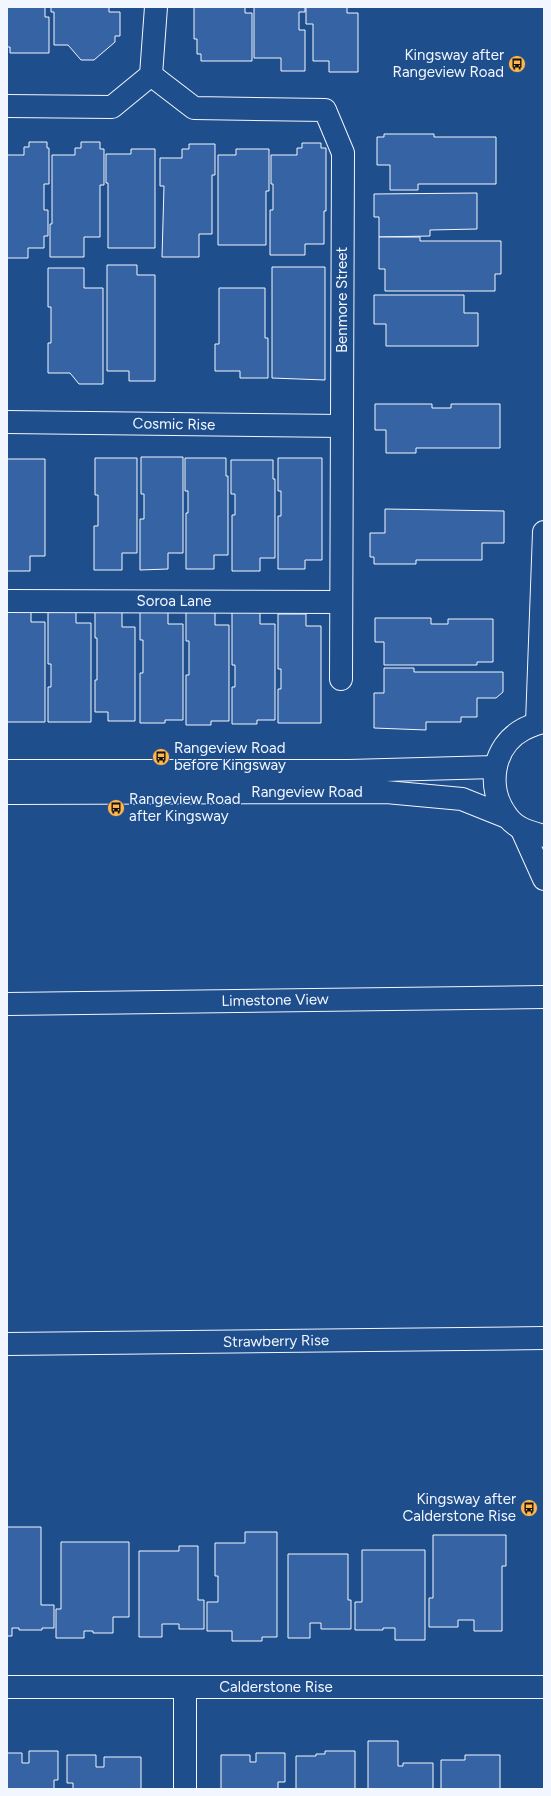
<svg xmlns="http://www.w3.org/2000/svg" width="551" height="1796" viewBox="0 0 551 1796" font-family="Figtree,sans-serif">
  <style>
    .building { fill: #3563a3; stroke: #f2f6ff }
    .lines { fill: none; stroke-linecap: round; stroke-linejoin: round }
    .minor-casing { stroke: #f2f6ff; stroke-width: 24 }
    .tertiary-casing { stroke: #f2f6ff; stroke-width: 24 }
    .secondary-casing { stroke: #f2f6ff; stroke-width: 24 }
    .minor { stroke: #1f4e8c; stroke-width: 22 }
    .tertiary { stroke: #1f4e8c; stroke-width: 22 }
    .secondary { stroke: #1f4e8c; stroke-width: 22 }
    .labels { text-anchor: middle; stroke-width: 3; stroke-linejoin: round; paint-order: stroke }
    .poi-label { font-size: 15px; fill: #f2f6ff; stroke: #1f4e8c; text-anchor: end }
    .street-label { font-size: 15px; fill: #f2f6ff; stroke: #1f4e8c }
  </style>
  <rect width="100%" height="100%" fill="#1f4e8c"/>
  <!-- building -->
  <g class="building">
    <polygon points="7,7 45,7 45,17 49,17 49,53 10,53 10,47 7,47"/>
    <polygon points="51,7 109,7 109,12 120,12 120,36 115,36 115,42 94,60 81,60 68,45 54,45 54,12 51,12"/>
    <polygon points="194,7 245,7 245,13 252,13 252,61 201,61 201,54 197,54 197,39 194,39"/>
    <polygon points="254,7 305,7 305,12 299,12 299,30 305,30 305,71 281,71 281,58 254,58"/>
    <polygon points="306,7 347,7 347,13 358,13 358,72 329,72 329,61 313,61 313,24 306,24"/>
    <polygon points="384,134 434,134 434,137 496,137 496,184 418,184 418,190 390,190 390,165 377,165 377,137 384,137"/>
    <polygon points="29,142 47,142 47,148 49,148 49,184 44,184 44,210 48,210 48,236 44,236 44,248 28,248 28,258 7,258 7,155 24,155 24,147 29,147"/>
    <polygon points="81,142 100,142 100,149 104,149 104,185 100,185 100,237 84,237 84,257 50,257 50,224 52,224 52,155 75,155 75,148 81,148"/>
    <polygon points="302,143 321,143 321,148 326,148 326,211 324,211 324,244 305,244 305,255 270,255 270,210 273,210 273,184 271,184 271,155 297,155 297,148 302,148"/>
    <polygon points="189,144 215,144 215,175 212,175 212,234 199,234 199,257 162,257 164,186 160,186 160,158 182,158 182,149 189,149"/>
    <polygon points="131,149 155,149 155,248 108,248 108,183 106,183 106,154 131,154"/>
    <polygon points="236,149 269,149 269,191 266,191 266,245 218,245 218,155 236,155"/>
    <polygon points="477,193 477,229 430,230 430,236 379,237 379,217 374,217 374,194"/>
    <polygon points="379,237 420,237 420,241 501,241 501,274 495,274 495,291 385,291 385,269 379,269"/>
    <polygon points="107,265 137,265 137,275 155,275 155,381 129,381 129,371 107,371"/>
    <polygon points="272,267 325,267 325,380 272,378"/>
    <polygon points="48,268 84,268 84,288 103,288 103,384 79,384 70,373 48,373 48,343 51,343 51,307 48,307"/>
    <polygon points="219,288 265,288 265,338 268,338 268,378 240,378 240,371 215,371 215,344 219,344"/>
    <polygon points="374,295 464,295 464,313 478,313 478,346 386,346 386,324 374,324"/>
    <polygon points="375,404 432,404 432,408 451,408 451,404 500,404 500,448 416,448 416,453 386,453 386,430 375,430"/>
    <polygon points="141,457 183,457 183,553 168,553 168,569 140,570 140,519 144,519 144,494 141,494"/>
    <polygon points="95,458 137,458 137,553 122,553 122,570 94,570 94,526 98,526 98,495 95,495"/>
    <polygon points="185,458 226,458 226,476 228,476 228,555 214,555 214,569 186,569 186,513 188,513 188,491 185,491"/>
    <polygon points="278,458 322,458 322,560 305,560 305,569 278,569 278,516 281,516 281,491 278,491"/>
    <polygon points="7,459 45,459 45,556 30,556 30,571 7,571"/>
    <polygon points="231,460 273,460 273,479 275,479 275,558 260,558 260,571 232,571 232,515 235,515 235,494 231,494"/>
    <polygon points="385,509 504,511 504,543 482,543 482,560 416,560 416,564 374,564 374,557 370,557 370,533 385,533"/>
    <polygon points="7,609 31,609 31,622 45,622 45,722 7,722"/>
    <polygon points="95,609 122,609 122,627 135,627 135,721 108,721 108,712 95,712 95,680 97,680 97,638 95,638"/>
    <polygon points="48,610 76,610 76,623 91,623 91,722 48,722 48,687 51,687 51,664 48,664"/>
    <polygon points="140,611 168,611 168,624 183,624 183,720 165,720 165,723 140,723 140,673 143,673 143,640 140,640"/>
    <polygon points="186,611 215,611 215,625 229,625 229,721 211,721 211,725 186,725 186,675 189,675 189,641 186,641"/>
    <polygon points="232,611 260,611 260,624 275,624 275,720 257,720 257,724 232,724 232,687 235,687 235,665 232,665"/>
    <polygon points="278,614 306,614 306,626 321,626 321,723 278,723 278,689 281,689 281,669 278,669"/>
    <polygon points="375,618 431,618 431,624 448,624 448,619 493,619 493,662 477,662 477,665 384,665 384,642 375,642"/>
    <polygon points="384,668 414,668 414,672 503,672 503,692 496,698 477,698 477,717 461,717 461,722 426,722 426,730 374,728 374,693 384,693"/>
    <polygon points="7,1527 41,1527 41,1605 54,1605 54,1628 42,1628 42,1630 19,1630 19,1628 12,1628 12,1636 7,1636"/>
    <polygon points="245,1532 277,1532 277,1637 262,1637 262,1641 232,1641 232,1631 207,1631 207,1602 218,1602 218,1576 215,1576 215,1543 245,1543"/>
    <polygon points="433,1535 506,1535 506,1566 502,1566 502,1631 474,1631 474,1620 458,1620 458,1627 429,1627 429,1598 433,1598"/>
    <polygon points="61,1542 129,1542 129,1617 113,1617 113,1633 93,1633 93,1631 84,1631 84,1638 56,1638 56,1609 61,1609"/>
    <polygon points="179,1546 198,1546 198,1600 204,1600 204,1629 179,1629 179,1624 162,1624 162,1637 139,1637 139,1551 179,1551"/>
    <polygon points="362,1550 425,1550 425,1640 395,1640 395,1628 383,1628 383,1630 355,1630 355,1602 362,1602"/>
    <polygon points="288,1554 348,1554 348,1600 351,1600 351,1629 321,1629 321,1623 310,1623 310,1638 288,1638"/>
    <polygon points="368,1741 398,1741 398,1766 403,1766 403,1763 433,1763 433,1789 368,1789"/>
    <polygon points="29,1751 58,1751 58,1780 54,1780 54,1789 7,1789 7,1753 22,1753 22,1763 29,1763"/>
    <polygon points="325,1751 355,1751 355,1789 296,1789 296,1756 316,1756 316,1754 325,1754"/>
    <polygon points="256,1753 285,1753 285,1782 278,1782 278,1789 221,1789 221,1755 250,1755 250,1762 256,1762"/>
    <polygon points="67,1755 96,1755 96,1767 104,1767 104,1757 141,1757 141,1789 73,1789 73,1783 67,1783"/>
    <polygon points="465,1755 500,1755 500,1789 441,1789 441,1760 465,1760"/>
  </g>
  <g class="lines">
    <!-- minor casing -->
    <g class="minor-casing">
      <g id="minor">
        <polyline points="151,75 194,108 325,110 343,153 341,679"/>
        <polyline points="7,106 112,107 151,75 156,7"/>
        <polyline points="7,422 342,426"/>
        <polyline points="7,601 341,602"/>
        <polyline points="7,1004 544,997"/>
        <polyline points="7,1344 544,1338"/>
        <polyline points="7,1687 544,1687"/>
        <polyline points="185,1687 185,1789"/>
      </g>
    </g>
    <!-- tertiary casing -->
    <g class="tertiary-casing">
      <g id="tertiary">
        <path d="M544,722C536,723 531,726 524,729C492,746 486,788 507,816C516,829 530,832 544,836"/>
        <polyline points="7,771 349,771 495,767"/>
        <polyline points="7,793 386,792 462,799 507,817"/>
        <polyline points="522,830 544,879"/>
      </g>
    </g>
    <!-- secondary casing -->
    <g class="secondary-casing">
      <polyline id="secondary" points="537,723 544,532"/>
    </g>
    <!-- minor -->
    <use href="#minor" class="minor"/>
    <!-- tertiary -->
    <use href="#tertiary" class="tertiary"/>
    <!-- secondary -->
    <use href="#secondary" class="secondary"/>
  </g>
  <!-- icons -->
  <defs>
    <g id="bus-disc" transform="scale(0.9)"><circle r="9.5" fill="#ffb74d" stroke="#1f4e8c"/><path d="M-5-6H5V4H4V6H2V4H-2V6H-4V4H-5ZM-3.5-4V0h7V-4ZM-3.5 1.2v1.5H-2V1.2ZM2 1.2v1.5H3.5V1.2Z" fill="#111"/></g>
  </defs>
  <g fill-rule="evenodd">
    <use href="#bus-disc" x="517" y="64"/>
    <use href="#bus-disc" x="161" y="757"/>
    <use href="#bus-disc" x="116" y="808"/>
    <use href="#bus-disc" x="529" y="1508"/>
  </g>
  <g class="labels">
    <!-- poi labels -->
    <g class="poi-label">
      <text x="504" y="60">Kingsway after<tspan x="504" dy="17">Rangeview Road</tspan></text>
      <text x="174" y="753" text-anchor="start">Rangeview Road<tspan x="174" dy="17">before Kingsway</tspan></text>
      <text x="129" y="804" text-anchor="start">Rangeview Road<tspan x="129" dy="17">after Kingsway</tspan></text>
      <text x="516" y="1504">Kingsway after<tspan x="516" dy="17">Calderstone Rise</tspan></text>
    </g>
    <!-- street labels -->
    <g class="street-label">
      <text transform="translate(342 300) rotate(-90)" y="5">Benmore Street</text>
      <text transform="translate(174 424) rotate(1)" y="5">Cosmic Rise</text>
      <text x="174" y="606">Soroa Lane</text>
      <text x="307" y="797">Rangeview Road</text>
      <text transform="translate(275 1000) rotate(-1)" y="5">Limestone View</text>
      <text transform="translate(276 1341) rotate(-1)" y="5">Strawberry Rise</text>
      <text x="276" y="1692">Calderstone Rise</text>
    </g>
  </g>
  <!-- border -->
  <rect width="551" height="1796" fill="none" stroke="#f2f6ff" stroke-width="16"/>
</svg>
